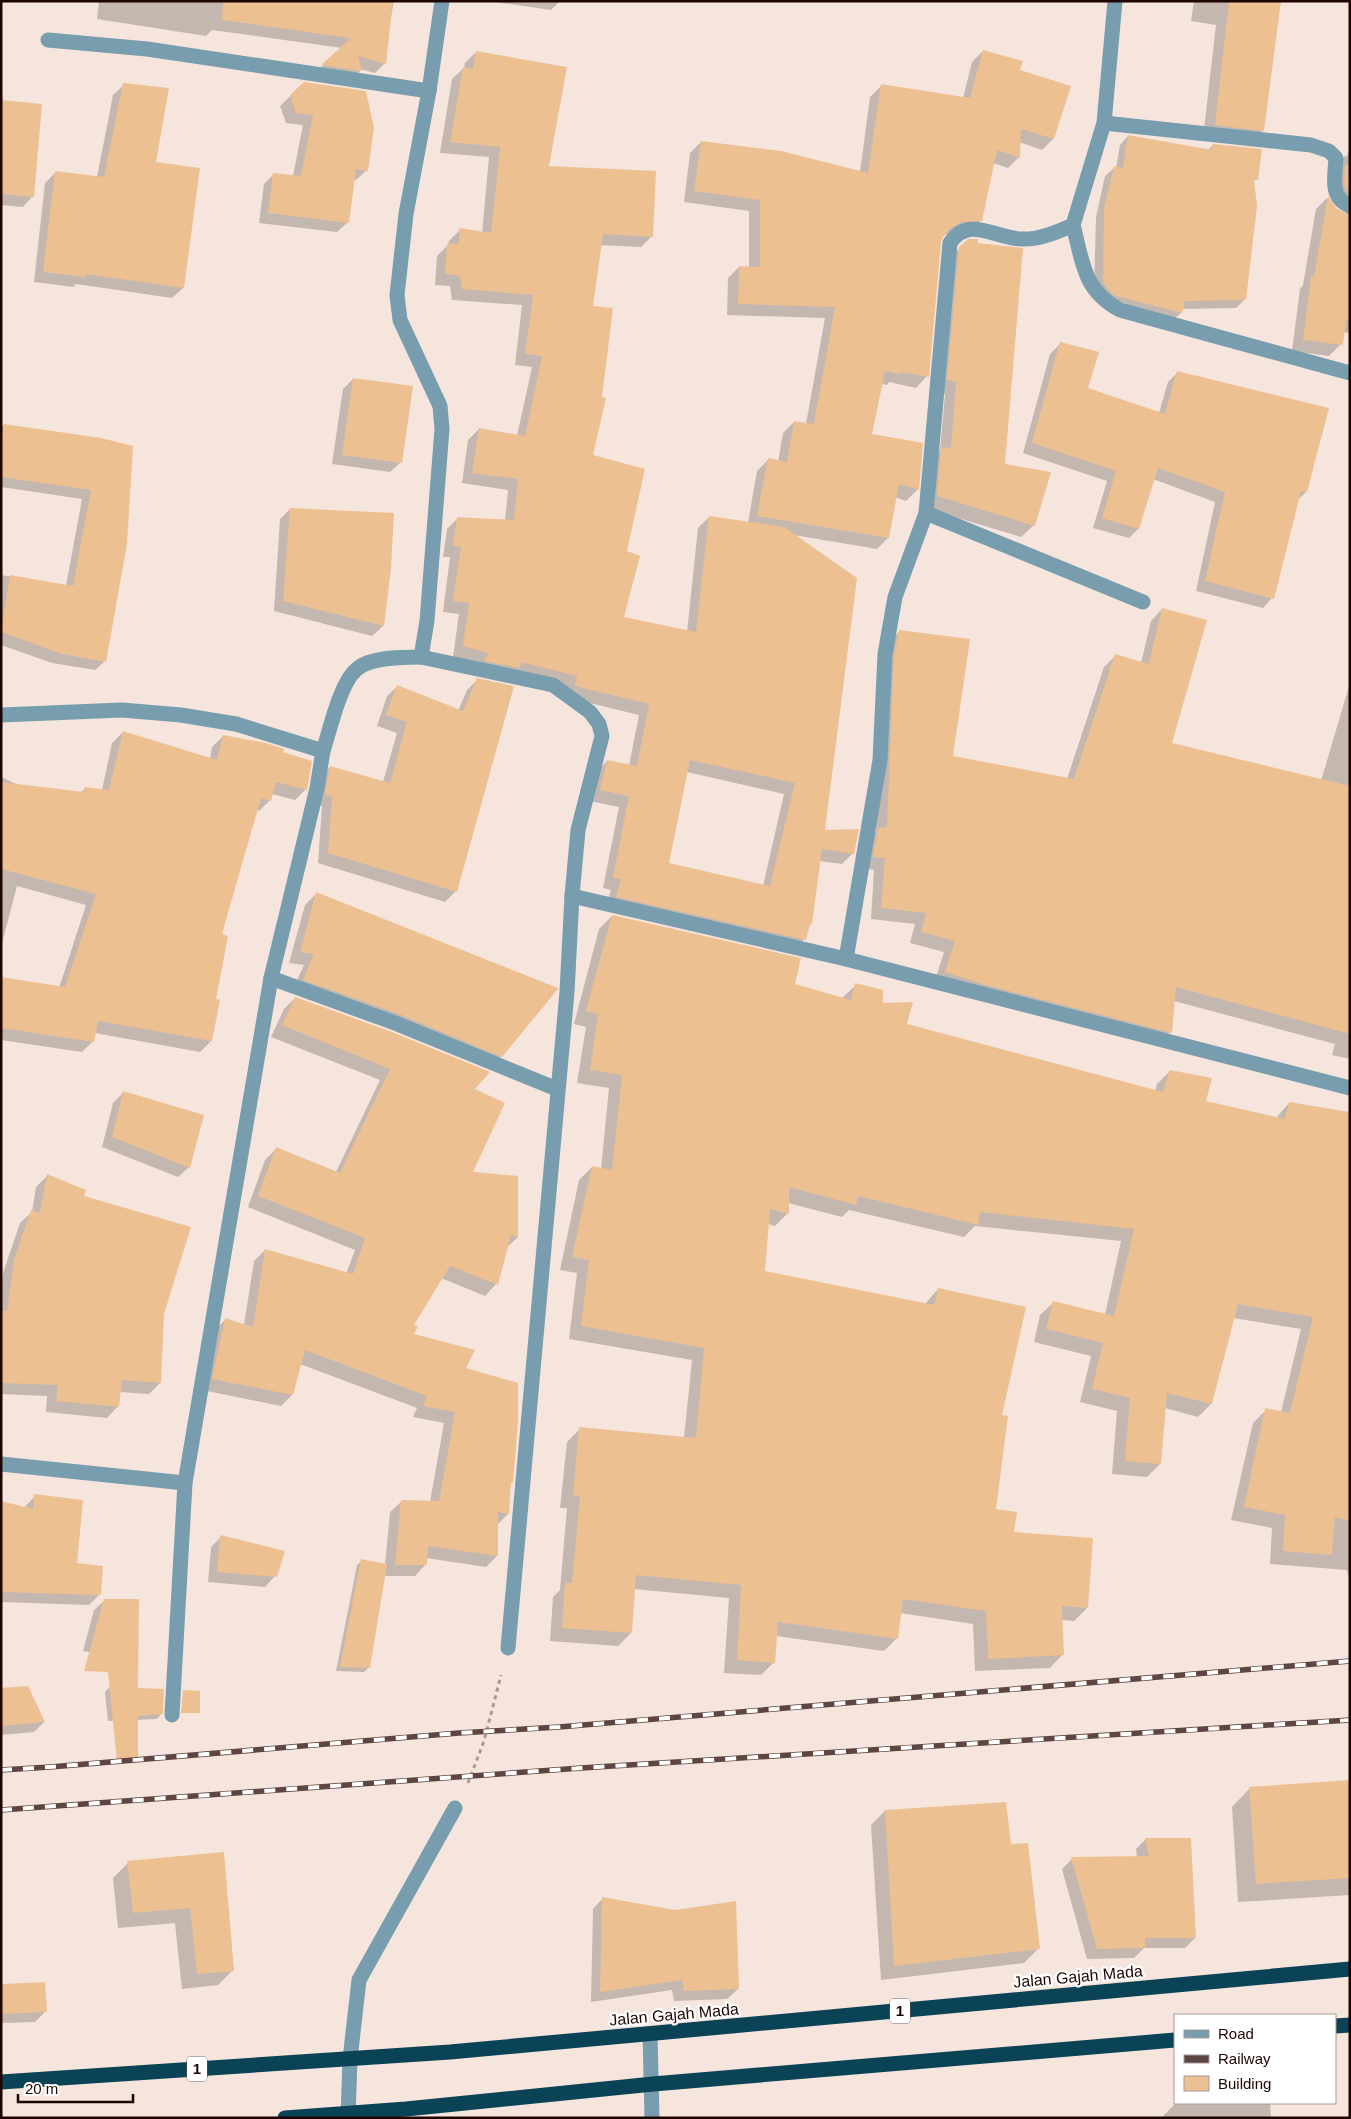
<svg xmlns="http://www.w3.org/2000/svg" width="1351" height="2119" viewBox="0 0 1351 2119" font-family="Helvetica,sans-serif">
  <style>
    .shadow { fill: #0003; fill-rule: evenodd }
    .building { fill: #edc091; fill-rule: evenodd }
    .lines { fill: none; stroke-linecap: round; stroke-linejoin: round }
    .path { stroke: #ac9992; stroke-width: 3; stroke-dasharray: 4 4; stroke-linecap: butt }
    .minor { stroke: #789dae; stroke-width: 15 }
    .highway { stroke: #0b4356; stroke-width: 15 }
    .rail-casing { stroke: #5d4540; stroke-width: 5.5 }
    .rail { stroke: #fff; stroke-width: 4; stroke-dasharray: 11; stroke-linecap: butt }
    .labels { text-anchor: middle; stroke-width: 4.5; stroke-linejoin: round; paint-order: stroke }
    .shield { fill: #fff; stroke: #62504c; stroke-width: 1 }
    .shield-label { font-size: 15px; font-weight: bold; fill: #1f0500 }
    .street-label { font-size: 16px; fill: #1f0500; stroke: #fff }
  </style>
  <rect width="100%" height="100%" fill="#f5e5dd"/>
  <!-- shadow -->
  <g class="shadow">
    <polygon points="99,1 394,1 390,21 385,63 375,73 360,69 360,71 350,81 313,75 342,48 212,30 206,36 97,19"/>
    <polygon points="488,1 560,1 551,10"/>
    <polygon points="1194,1 1280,1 1263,130 1251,143 1203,138 1216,25 1191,21"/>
    <path d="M983,51L1018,71L1070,87L1053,139L1042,150L1019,142V157L1008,168L993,163L981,220L970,231L949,233L941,237L927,376L916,388L889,382L887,385L882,384L871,435L921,444L917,490L906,501L895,497L888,538L877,549L794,535L823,832L853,853L842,864L819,861L811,924L807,928L804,939L793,950L606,907L611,890L603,888L619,807L590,801L596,772L607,761L629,766L639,715L565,697L453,657L459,614L443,612L450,557H443L447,529L458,518L505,521L508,490L462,483L468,440L479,429L517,436L532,367L515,365L522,305L452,300L450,286L435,285L437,256L448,245L449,241L460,230L482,233L489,157L440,153L452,79L464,68L465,63L476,52L547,167L652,236L641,247L600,245L591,307L592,456L626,552L622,618L687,632L698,528L709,517L748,523L757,471L768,460L778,462L783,433L794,422L806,424L825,318L727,315L728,278L739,267L749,268V211L684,202L690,153L701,142L860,172L870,97L881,86L963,98L972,62ZM687,772L784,794L763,886L667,864Z"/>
    <polygon points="304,83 367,170 356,180 353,180 348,222 337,232 259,223 264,184 274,174 293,176 303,125 286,123 280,106"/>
    <polygon points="124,85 154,164 183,288 172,298 76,284 73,287 34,282 45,183 55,173 97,177 113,95"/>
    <polygon points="1,101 33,196 23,207 1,205"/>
    <polygon points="1128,136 1208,150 1213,145 1256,179 1253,182 1245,299 1236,308 1182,309 1181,313 1172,321 1094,292 1096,217 1105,176 1114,168 1116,168 1120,145"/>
    <polygon points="1350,147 1350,333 1343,332 1341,344 1329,356 1292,351 1300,289 1303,285 1316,209 1327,198 1336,210 1347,217 1346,213 1337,207 1333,168 1345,156 1347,156"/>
    <polygon points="960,248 1004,465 1034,525 1021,537 925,508 929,460 940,450 945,394 935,393 947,261"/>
    <polygon points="1060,344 1086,389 1159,413 1168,382 1178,372 1306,492 1297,501 1272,598 1263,608 1196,591 1215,502 1153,479 1138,529 1129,538 1093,528 1107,481 1023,453 1050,354"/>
    <polygon points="353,379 401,462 390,472 332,464 343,389"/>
    <polygon points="4,425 101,439 105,661 95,670 52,663 1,645 1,575 66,586 82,499 1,487 1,428"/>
    <polygon points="290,509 383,626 372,636 274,611 280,519"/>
    <polygon points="1162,609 1171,744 1321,781 1350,683 1350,1059 1332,1055 1335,1044 1174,1001 1170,1032 1159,1044 934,984 944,952 910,943 915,924 871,919 874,870 862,868 867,841 876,832 883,667 888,643 899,632 952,757 1067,779 1104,667 1116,655 1141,663 1151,621"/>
    <polygon points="477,680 513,687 455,892 445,902 318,863 322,806 316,804 320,777 330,767 383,782 397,733 377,726 387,696 398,686 458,711 467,690"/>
    <polygon points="123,732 210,759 212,747 223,736 282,753 306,789 295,800 272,794 270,800 259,811 256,810 220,934 211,1041 200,1052 95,1033 93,1041 82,1052 1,1040 1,979 59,988 86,905 17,886 1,947 1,777 18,785 81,793 85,788 102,790 112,743"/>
    <polygon points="317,893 501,1056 490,1067 292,991 304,965 289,963 305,905"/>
    <polygon points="612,916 793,985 842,998 856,985 882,1004 905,1025 1155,1091 1157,1084 1170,1071 1205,1102 1276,1118 1289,1103 1350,1113 1350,1583 1347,1570 1270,1564 1272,1528 1231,1520 1253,1423 1266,1410 1281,1412 1301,1329 1233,1318 1211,1404 1198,1417 1165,1408 1160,1464 1147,1477 1112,1474 1117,1411 1080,1402 1091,1356 1034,1342 1040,1315 1054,1302 1105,1315 1121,1241 975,1226 964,1237 849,1210 842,1217 788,1203 788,1213 775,1226 768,1224 764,1272 925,1304 938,1289 1000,1416 994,1510 1013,1533 1087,1608 1074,1621 1061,1620 1063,1654 1050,1668 975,1671 973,1624 900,1613 897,1638 884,1651 776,1636 774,1662 761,1675 724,1673 729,1598 634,1589 631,1633 618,1646 550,1641 553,1597 560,1590 567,1508 560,1508 567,1442 580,1429 684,1438 692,1360 569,1339 577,1273 560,1270 579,1180 592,1167 601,1169 609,1088 577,1083 586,1027 574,1024 599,929"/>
    <polygon points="295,998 474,1090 471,1173 517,1177 517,1238 506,1248 496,1284 485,1296 441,1278 412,1326 412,1335 464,1369 512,1482 509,1485 508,1514 497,1525 497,1556 486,1567 426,1558 426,1564 415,1576 384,1576 369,1667 364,1672 336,1671 357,1565 362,1561 385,1565 390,1512 402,1501 430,1502 444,1423 413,1417 417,1408 300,1364 292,1395 281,1406 202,1390 214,1331 226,1319 244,1325 254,1261 265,1250 346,1274 355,1250 248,1207 265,1160 276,1149 336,1172 380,1080 271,1037 284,1009"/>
    <polygon points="123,1093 189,1167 178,1177 102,1147 113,1103"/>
    <polygon points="47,1176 83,1197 163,1314 160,1383 149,1394 119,1392 118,1406 107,1418 46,1412 47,1396 1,1394 1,1287 3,1273 20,1223 32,1212 36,1187"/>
    <polygon points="35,1496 75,1565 100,1594 89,1605 1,1602 1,1502 24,1508"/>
    <polygon points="221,1537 275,1576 265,1587 208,1582 211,1547"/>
    <polygon points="105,1600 127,1659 83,1651 94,1610"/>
    <polygon points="110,1687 161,1714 157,1719 108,1721 105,1692"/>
    <polygon points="1,1689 44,1722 34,1732 1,1735"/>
    <polygon points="1350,1782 1350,1895 1238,1902 1232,1807 1250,1788"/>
    <polygon points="885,1811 1010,1845 1039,1948 1024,1963 881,1980 871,1825"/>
    <polygon points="1146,1839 1195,1938 1185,1948 1144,1948 1134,1958 1087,1959 1062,1869 1072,1859 1137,1857 1136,1849"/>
    <polygon points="222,1854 233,1970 218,1985 182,1989 175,1923 118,1928 113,1878 128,1863"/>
    <polygon points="603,1898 738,1989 727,1999 674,2001 672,1990 591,2002 593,1909"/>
    <polygon points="1,1985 45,2012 35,2022 1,2023"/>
    <polygon points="1176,2103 1270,2103 1271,2118 1161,2118"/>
  </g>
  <!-- building -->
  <g class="building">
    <polygon points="223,1 393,1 386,64 358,56 362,71 321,65 351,38 222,20"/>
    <polygon points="1229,1 1281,1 1264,131 1215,125"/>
    <polygon points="983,50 1023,61 1020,70 1071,86 1054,139 1021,129 1020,158 997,150 982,221 961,222 951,228 943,237 941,242 929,377 900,372 899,374 885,371 872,434 923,443 919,490 899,484 889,538 757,516 768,458 787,462 794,421 814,424 835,307 738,304 739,266 760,267 760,200 694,191 701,141 781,151 868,173 881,84 970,98"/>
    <path d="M476,51L567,67L549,166L656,171L653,237L603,234L593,306L613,308L602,397L606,398L593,455L645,469L627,551L640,556L624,617L696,632L709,516L784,527L857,578L825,830L859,829L854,854L822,849L812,924H810L806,940L616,897L621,879L613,878L629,796L600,790L607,760L637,766L649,704L575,686L577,676L521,662L520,668L485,661L488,653L463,646L469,603L453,601L461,547L453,546L457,517L514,520L518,479L472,473L479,428L525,436L542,356L525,354L533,295L462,289L460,276L445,274L447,244L459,243V228L491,233L500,147L450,142L463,67L473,69ZM690,760L795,783L770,886L669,863Z"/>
    <polygon points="304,82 366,91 374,128 368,171 356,169 349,223 268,213 273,173 301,176 313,115 296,113 290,95"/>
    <polygon points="123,83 169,88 156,162 200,168 184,288 85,274 85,277 43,272 55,171 104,177"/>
    <polygon points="1,100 42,104 34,197 1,194"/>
    <polygon points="1128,135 1212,150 1213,144 1262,149 1258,180 1254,179 1257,206 1246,300 1185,301 1182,313 1113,295 1103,283 1104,208 1114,166 1123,168"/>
    <polygon points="1345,165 1350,165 1350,195 1344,185"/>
    <polygon points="1328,196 1337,209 1350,215 1350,320 1346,320 1343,345 1303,340 1311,276 1314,276"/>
    <polygon points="968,239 978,239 978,243 1023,248 1005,464 1051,472 1035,526 937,496 941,447 951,448 956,382 947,380 959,247"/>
    <polygon points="1060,342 1099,352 1088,388 1165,414 1177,371 1329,408 1307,492 1301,491 1274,599 1205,581 1225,492 1158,468 1139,529 1102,518 1116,471 1032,443"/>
    <polygon points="353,378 413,386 402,463 342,455"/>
    <polygon points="4,424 101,438 133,446 127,544 106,662 62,654 1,632 10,575 73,586 91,490 1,477 1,441"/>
    <polygon points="290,508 394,513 391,568 384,626 283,601"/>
    <polygon points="1162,608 1207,620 1172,743 1350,786 1350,1034 1176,987 1172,1033 982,984 945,972 955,941 921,932 926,913 881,908 885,858 873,857 878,828 887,827 894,655 899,630 970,639 953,756 1074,779 1115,654 1149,664"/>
    <polygon points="477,678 514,686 457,892 328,853 332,796 325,794 330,766 390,783 407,722 386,715 397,685 463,711"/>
    <polygon points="123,731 217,760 223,735 266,743 284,749 283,752 312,761 307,790 276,782 271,801 261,798 222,934 228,936 216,999 220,1000 212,1041 98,1021 94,1042 1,1028 1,977 65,987 96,894 1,869 1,782 84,792 85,787 109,790"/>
    <polygon points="316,892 558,988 558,989 502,1057 399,1014 303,980 314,954 300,952"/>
    <polygon points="612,915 801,958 795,984 851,1000 855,983 883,990 883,1003 913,1002 907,1024 1163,1092 1170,1070 1212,1078 1206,1101 1285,1119 1289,1102 1350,1112 1350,1521 1335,1517 1332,1555 1283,1551 1285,1515 1244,1507 1265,1408 1290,1413 1313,1317 1238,1304 1212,1404 1167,1393 1161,1464 1125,1461 1130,1398 1092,1389 1103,1343 1046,1329 1053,1301 1114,1316 1134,1229 980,1212 978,1225 858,1196 856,1205 789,1187 789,1214 770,1209 765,1271 934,1305 938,1288 1026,1307 1002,1415 1008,1416 996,1509 1017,1512 1014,1532 1093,1538 1088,1608 1062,1606 1064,1655 988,1659 986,1611 903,1599 898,1639 778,1622 775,1663 737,1660 741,1585 636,1575 632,1633 562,1628 565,1583 572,1583 580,1496 573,1495 579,1427 696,1438 704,1348 581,1326 589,1260 572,1257 592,1166 612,1170 622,1075 590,1070 598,1014 586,1011"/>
    <polygon points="295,997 392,1032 490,1072 475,1089 505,1103 473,1172 518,1176 518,1238 511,1235 498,1285 450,1266 414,1325 418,1326 414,1334 475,1350 466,1368 518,1383 518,1421 513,1483 511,1482 509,1514 498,1512 498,1556 428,1546 427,1565 395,1565 401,1500 439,1501 455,1412 423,1406 427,1396 305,1350 293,1395 212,1379 225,1318 253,1327 265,1249 353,1274 365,1238 258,1196 276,1147 340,1173 390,1069 282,1025"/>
    <polygon points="123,1091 204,1115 190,1168 112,1137"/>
    <polygon points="47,1174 86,1190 84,1196 191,1227 164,1314 161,1383 122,1380 119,1407 56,1401 58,1385 1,1383 1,1310 7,1311 14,1260 31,1210 40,1213"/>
    <polygon points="34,1494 83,1500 77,1563 103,1566 101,1595 1,1592 1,1501 33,1509"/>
    <polygon points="220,1535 285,1551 277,1577 217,1572"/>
    <polygon points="361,1559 387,1564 370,1668 340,1667"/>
    <polygon points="104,1599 139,1599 138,1688 164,1689 163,1714 138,1716 138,1761 117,1762 108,1672 84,1671"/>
    <polygon points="28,1686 45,1722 1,1726 1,1688"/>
    <polygon points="183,1690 200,1691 200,1713 181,1713"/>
    <polygon points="1350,1780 1350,1878 1256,1884 1249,1787"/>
    <polygon points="1006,1802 1011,1844 1028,1843 1040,1949 894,1966 885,1810"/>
    <polygon points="1145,1838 1191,1838 1196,1938 1145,1938 1145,1948 1097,1949 1071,1857 1149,1856"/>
    <polygon points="224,1852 234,1971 197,1974 190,1908 133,1913 127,1861"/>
    <polygon points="602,1897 675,1910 736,1901 739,1989 684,1991 682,1980 600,1992"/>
    <polygon points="45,1982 47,2012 1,2014 1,1984"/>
  </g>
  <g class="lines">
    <!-- path -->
    <polyline class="path" points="468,1783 484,1741 501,1675"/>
    <!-- minor -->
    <g class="minor">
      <polyline points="442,1 429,91 406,214 397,295 400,320 440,406 442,429 427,621 421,657 553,685 590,712 599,724 602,736 578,830 572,896 846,959 1350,1088"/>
      <polyline points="48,40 147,49 429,91"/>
      <path d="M1104,123L1311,145L1329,151L1336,158C1335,176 1329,198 1350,206"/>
      <path d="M1073,225C1083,263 1083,290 1120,310L1350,373"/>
      <polyline points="926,513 1143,602"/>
      <polyline points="1,715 122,710 181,715 236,724 323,751 317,788 271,978 185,1483 1,1464"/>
      <path d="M323,751C330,730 340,682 357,669C370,657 404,657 421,657"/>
      <path d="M846,959L880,760L885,654L895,597L926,513L950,243C969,215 994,238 1021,239C1039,240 1057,232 1073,225L1104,123L1115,1"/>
      <polyline points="271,978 395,1023 557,1089"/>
      <polyline points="508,1648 567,992 572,896"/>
      <polyline points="172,1715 185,1483"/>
      <polyline points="650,2034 652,2118"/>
      <polyline points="348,2118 350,2059 359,1980 455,1808"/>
    </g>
    <!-- highway -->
    <g class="highway">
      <polyline points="1335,2026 1350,2025"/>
      <polyline points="1,2082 450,2052 1350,1969"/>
      <polyline points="285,2118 406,2109 653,2084 1175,2040"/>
    </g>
    <!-- rail casing -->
    <g class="rail-casing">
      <g id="rail">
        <polyline points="1,1770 50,1767 459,1733 559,1727 1350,1661"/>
        <polyline points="1,1810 581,1768 1350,1720"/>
      </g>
    </g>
    <!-- rail -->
    <use href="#rail" class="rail"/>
  </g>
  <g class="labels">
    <!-- shield labels -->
    <g class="shield">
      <rect x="890" y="1998.5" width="20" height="25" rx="4"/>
      <rect x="187" y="2056.5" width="20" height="25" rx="4"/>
    </g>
    <g class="shield-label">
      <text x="900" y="2016">1</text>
      <text x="197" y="2074">1</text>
    </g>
    <!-- street labels -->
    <g class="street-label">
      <text transform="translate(1078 1976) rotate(-5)" y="6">Jalan Gajah Mada</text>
      <text transform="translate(674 2014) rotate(-5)" y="6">Jalan Gajah Mada</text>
    </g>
  </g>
  <!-- border -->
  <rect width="1351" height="2119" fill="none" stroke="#1f0500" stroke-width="5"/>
  <!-- legend -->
  <rect x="1174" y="2014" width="162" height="90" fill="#ffffff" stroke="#a59b99"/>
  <rect x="1184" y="2030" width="25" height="8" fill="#789dae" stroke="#a59b99"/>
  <text x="1218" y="2039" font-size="15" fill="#1f0500">Road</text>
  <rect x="1184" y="2055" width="25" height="8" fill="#5d4540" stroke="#a59b99"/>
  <text x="1218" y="2064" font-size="15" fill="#1f0500">Railway</text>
  <rect x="1184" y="2076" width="25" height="15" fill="#edc091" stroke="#a59b99"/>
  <text x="1218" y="2089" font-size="15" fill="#1f0500">Building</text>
  <!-- scale -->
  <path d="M18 2094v8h115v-8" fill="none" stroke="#1f0500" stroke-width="2.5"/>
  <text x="25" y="2094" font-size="15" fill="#1f0500" stroke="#ffffff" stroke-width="4" paint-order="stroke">20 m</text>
</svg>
